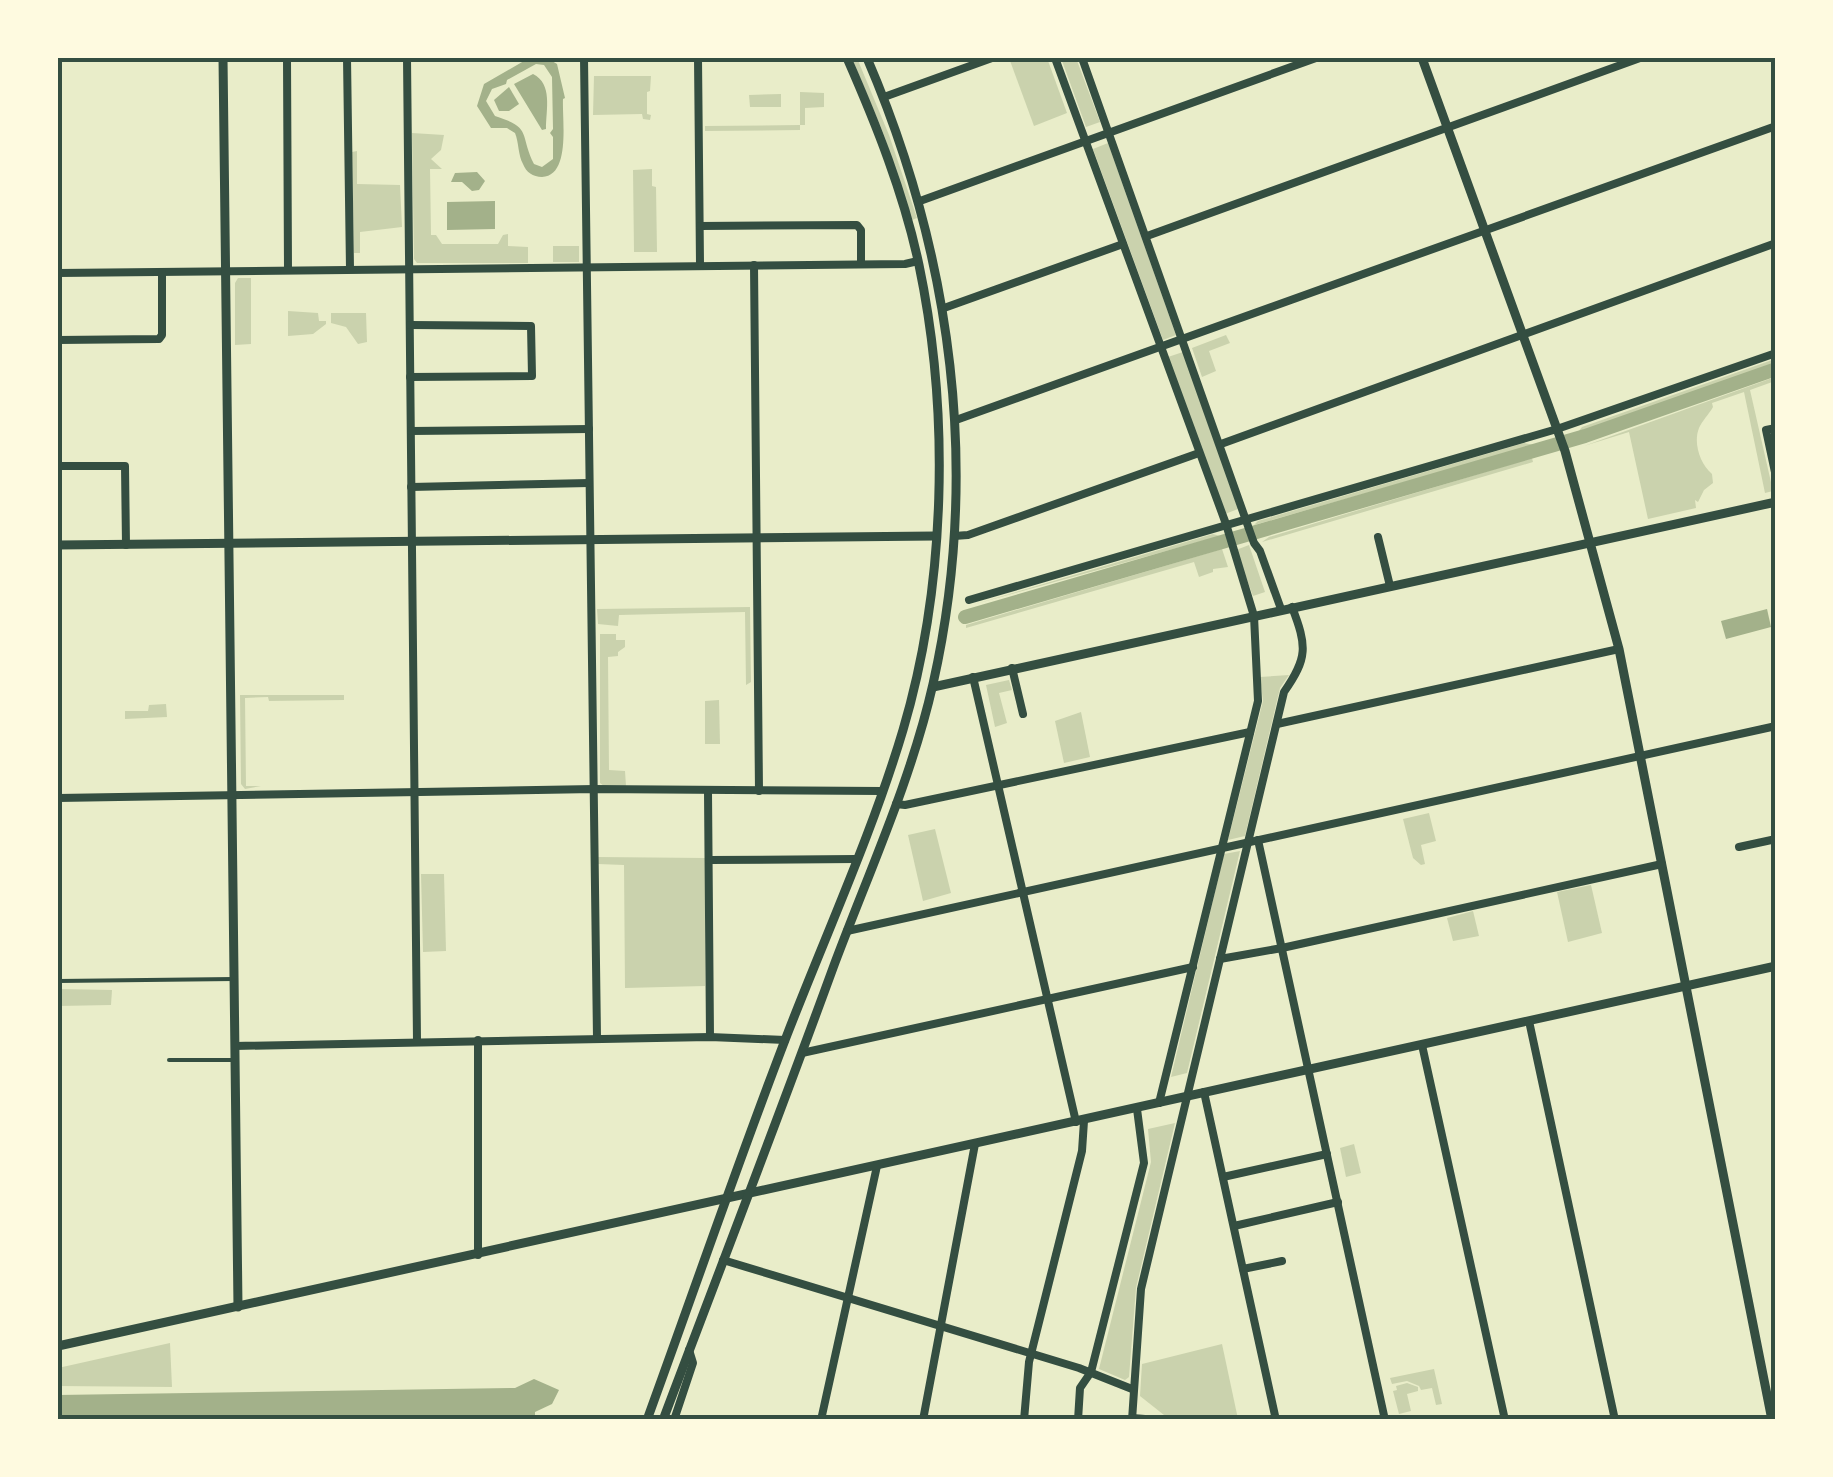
<svg xmlns="http://www.w3.org/2000/svg" width="1833" height="1477" viewBox="0 0 1833 1477" font-family="Commissioner,sans-serif">
  <style>
    .green { fill: #cad2ad }
    .water { fill: #a3b18a; fill-rule: evenodd }
    .lines { fill: none; stroke-linecap: round; stroke-linejoin: round }
    .canal { stroke: #a3b18a; stroke-width: 14 }
    .service { stroke: #344e41; stroke-width: 4 }
    .minor { stroke: #344e41; stroke-width: 8 }
    .tertiary { stroke: #344e41; stroke-width: 9 }
    .neatline { fill: none; stroke: #344e41; stroke-width: 4 }
  </style>
  <rect width="100%" height="100%" fill="#e9edc9"/>
  <!-- green -->
  <g class="green">
    <polygon points="852,58 857,58 889,135 917,218 912,220 884,135"/>
    <polygon points="1009,58 1047,58 1067,113 1034,126"/>
    <polygon points="1061,58 1076,58 1100,122 1086,127"/>
    <polygon points="594,76 651,76 650,91 647,92 647,114 651,115 650,120 643,119 642,114 593,115"/>
    <polygon points="800,92 824,93 824,107 805,108 805,125 800,125 800,130 705,131 705,126 800,125"/>
    <polygon points="781,94 781,107 750,107 749,95"/>
    <polygon points="412,133 444,135 441,150 431,159 442,169 430,169 431,235 436,235 442,244 498,244 503,235 508,234 508,246 528,247 528,263 417,263 414,259"/>
    <polygon points="1108,143 1176,335 1163,340 1093,149"/>
    <polygon points="357,151 357,184 400,185 402,227 360,232 360,253 354,253 352,152"/>
    <polygon points="652,169 652,186 656,187 657,252 634,252 633,170"/>
    <rect x="553" y="246" width="26" height="16"/>
    <polygon points="238,278 251,278 251,344 235,345 235,283"/>
    <polygon points="288,311 318,313 319,321 326,321 326,324 313,334 288,336"/>
    <polygon points="331,313 366,313 367,342 358,344 346,327 331,323"/>
    <polygon points="1226,335 1230,343 1209,351 1216,371 1202,377 1192,348"/>
    <polygon points="1183,352 1238,509 1225,514 1168,357"/>
    <polygon points="1775,359 1775,363 1578,432 1582,427"/>
    <path d="M1775,377V381L1750,390L1773,491L1765,493L1744,392L1712,403L1713,407C1709,414 1702,421 1699,428C1693,443 1700,464 1712,474L1713,483L1704,490L1698,502L1695,500L1696,508L1648,519L1629,432L1584,446Z"/>
    <polygon points="1524,443 1535,445 1254,525 1258,521"/>
    <polygon points="1532,458 1533,462 1262,542 1269,537"/>
    <polygon points="1213,534 1220,536 972,605"/>
    <polygon points="1249,545 1265,592 1253,596 1236,550"/>
    <polygon points="1222,549 1228,567 1213,569 1213,572 1199,577 1194,562 966,628 966,625"/>
    <polygon points="750,607 751,682 746,685 745,612 619,615 618,626 598,624 597,609"/>
    <polygon points="600,634 616,634 616,640 625,640 625,647 618,652 618,656 608,657 609,770 625,771 626,786 604,786 600,783"/>
    <polygon points="1289,675 1280,688 1245,836 1228,840 1263,701 1260,677"/>
    <polygon points="1009,680 1012,690 999,693 1007,723 995,727 986,685"/>
    <polygon points="240,695 344,695 344,700 269,701 268,697 245,698 246,786 261,786 245,789 241,784"/>
    <polygon points="719,700 720,744 705,744 705,701"/>
    <polygon points="166,704 167,717 125,719 125,711 148,711 149,705"/>
    <polygon points="1081,712 1090,757 1064,763 1055,721"/>
    <polygon points="1429,813 1436,841 1421,845 1425,864 1421,865 1413,858 1403,819"/>
    <polygon points="935,829 951,893 923,901 908,835"/>
    <polygon points="1240,851 1187,1073 1171,1077 1224,854"/>
    <polygon points="598,857 705,858 705,986 625,988 624,865 598,864"/>
    <polygon points="421,874 444,874 446,951 423,952"/>
    <polygon points="1591,885 1602,933 1568,942 1557,892"/>
    <polygon points="1473,911 1479,936 1453,941 1447,918"/>
    <polygon points="58,989 112,990 111,1005 58,1006"/>
    <polygon points="1175,1123 1136,1288 1129,1377 1125,1380 1099,1369 1151,1162 1148,1129"/>
    <polygon points="1354,1144 1361,1173 1346,1177 1340,1148"/>
    <polygon points="170,1343 172,1387 58,1386 58,1368"/>
    <polygon points="1222,1344 1238,1419 1164,1415 1140,1396 1142,1364"/>
    <polygon points="1434,1369 1442,1404 1436,1405 1432,1388 1421,1390 1419,1386 1407,1381 1392,1384 1390,1378"/>
    <polygon points="1407,1383 1418,1387 1418,1391 1407,1394 1411,1411 1399,1414 1393,1391 1397,1390 1396,1386"/>
  </g>
  <!-- water -->
  <g class="water">
    <path d="M529,58H547L557,64L565,98L563,99C562,119 571,176 542,177C533,177 526,172 523,164C518,155 519,143 515,133L507,128H491L477,106L484,84ZM536,64L544,65L552,77L553,129L550,133L553,137V159L542,167L534,164C519,134 533,128 495,116L486,101L492,89L506,84L507,80Z"/>
    <path d="M533,74C553,84 546,109 546,129L542,130L514,84Z"/>
    <polygon points="509,87 519,104 509,111 499,111 494,100"/>
    <polygon points="477,172 485,181 479,190 472,191 462,182 451,182 455,173"/>
    <polygon points="495,201 495,229 447,230 447,202"/>
    <polygon points="1767,609 1771,627 1726,639 1721,621"/>
    <polygon points="534,1379 559,1390 552,1404 535,1412 535,1419 58,1419 58,1395 515,1388"/>
  </g>
  <g class="lines">
    <!-- canal -->
    <polyline class="canal" points="965,617 1585,436 1776,369"/>
    <!-- service -->
    <g class="service">
      <polyline points="58,981 234,979"/>
      <polyline points="169,1060 235,1060"/>
    </g>
    <!-- minor -->
    <g class="minor">
      <polyline points="287,58 288,270"/>
      <polyline points="347,58 350,269"/>
      <polyline points="407,58 417,1041"/>
      <polyline points="584,58 597,1038"/>
      <polyline points="698,58 700,264"/>
      <polyline points="1055,58 1226,524 1254,616 1258,701 1159,1103"/>
      <polyline points="1082,58 1254,543 1260,551 1281,609"/>
      <polyline points="884,97 992,58"/>
      <polyline points="920,201 1316,58"/>
      <polyline points="700,226 857,225 861,230 861,264"/>
      <polyline points="1147,236 1640,58"/>
      <polyline points="754,265 759,791"/>
      <polyline points="58,273 905,264 918,261"/>
      <polyline points="944,308 1123,244"/>
      <polyline points="410,325 531,326 532,376 410,377"/>
      <polyline points="58,340 159,339 162,335 162,272"/>
      <polyline points="956,420 1776,126"/>
      <polyline points="1776,428 1766,430 1776,477"/>
      <polyline points="411,431 589,429"/>
      <polyline points="1221,444 1776,243"/>
      <polyline points="58,466 125,466 126,545"/>
      <polyline points="411,487 589,483"/>
      <polyline points="954,536 968,535 1199,453"/>
      <polyline points="1378,537 1390,586"/>
      <polyline points="969,600 1557,429 1776,353"/>
      <polyline points="1012,668 1023,714"/>
      <polyline points="973,677 1076,1122"/>
      <polyline points="1277,724 1619,649"/>
      <polyline points="708,792 710,1037"/>
      <polyline points="58,798 594,789 882,791"/>
      <polyline points="896,804 905,805 1250,732"/>
      <polyline points="1258,840 1385,1420"/>
      <polyline points="1739,847 1776,839"/>
      <polyline points="709,860 856,859"/>
      <polyline points="847,931 1776,726"/>
      <polyline points="1220,959 1282,948 1662,864"/>
      <polyline points="1529,1021 1615,1420"/>
      <polyline points="478,1040 478,1255"/>
      <polyline points="1422,1045 1505,1420"/>
      <polyline points="235,1046 710,1037 785,1040"/>
      <polyline points="802,1053 1193,967"/>
      <polyline points="1204,1092 1276,1420"/>
      <polyline points="1223,1177 1327,1154"/>
      <polyline points="1234,1226 1338,1202"/>
      <polyline points="723,1260 1079,1368 1132,1389"/>
      <polyline points="1243,1269 1282,1261"/>
      <polyline points="1132,1418 1158,1420"/>
      <polyline points="674,1420 693,1363 689,1350"/>
      <polyline points="821,1420 877,1166"/>
      <polyline points="923,1420 975,1144"/>
      <polyline points="1024,1420 1029,1362 1082,1151 1084,1121"/>
      <polyline points="1078,1420 1080,1388 1091,1372 1144,1163 1137,1109"/>
      <path d="M1132,1420L1141,1289L1284,692C1308,658 1307,646 1292,607"/>
    </g>
    <!-- tertiary -->
    <g class="tertiary">
      <polyline points="223,58 238,1307"/>
      <polyline points="1422,58 1565,451 1619,649 1772,1420"/>
      <polyline points="58,545 935,536"/>
      <polyline points="933,687 1776,502"/>
      <polyline points="58,1346 1776,966"/>
      <path d="M647,1420C694,1291 738,1162 787,1035C826,934 872,834 903,730C946,585 950,413 919,265C904,194 876,124 847,58"/>
      <path d="M663,1420C720,1269 778,1119 833,968C868,874 911,781 933,684C981,471 952,256 867,58"/>
    </g>
  </g>
  <!-- border -->
  <rect width="1833" height="1477" fill="none" stroke="#fefae0" stroke-width="120"/>
  <rect x="60" y="60" width="1713" height="1357" class="neatline"/>
</svg>
